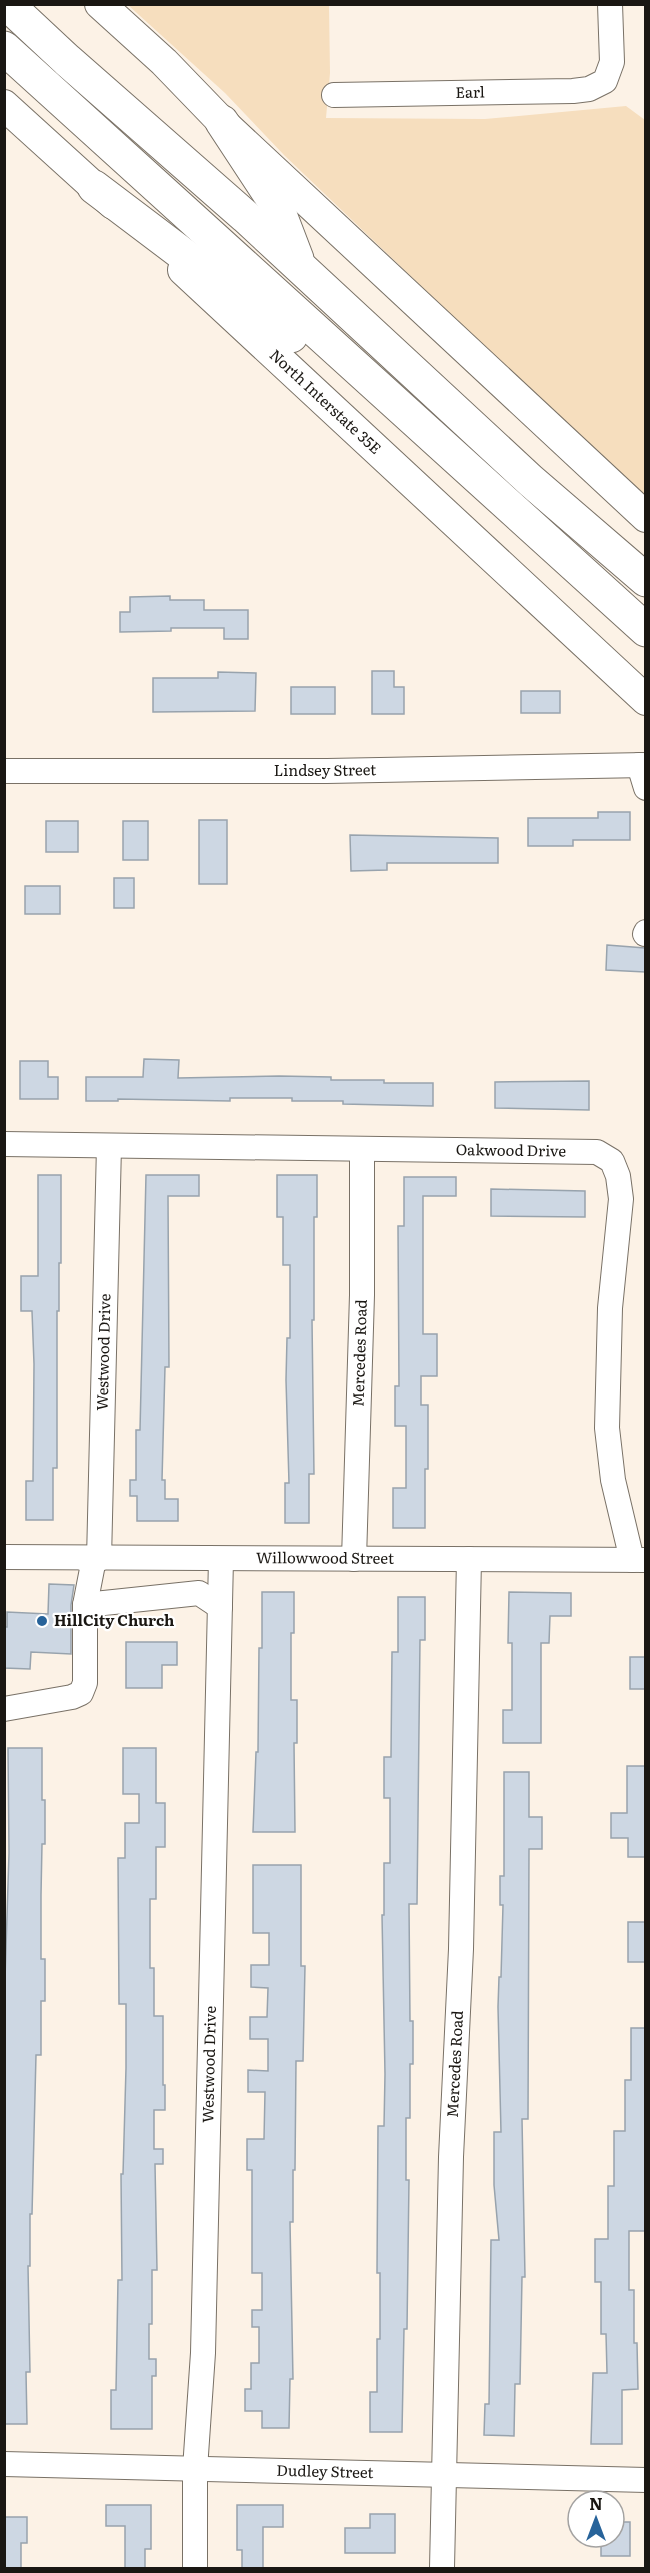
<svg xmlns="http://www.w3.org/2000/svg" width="650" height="2573" viewBox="0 0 650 2573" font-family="Literata,serif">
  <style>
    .green { fill: #f6debe }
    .building { fill: #cdd7e3; stroke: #98a3ad; stroke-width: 1.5 }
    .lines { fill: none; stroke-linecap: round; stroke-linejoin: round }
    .minor-casing { stroke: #797166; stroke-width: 26 }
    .major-casing { stroke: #797166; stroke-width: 32 }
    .highway-casing { stroke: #797166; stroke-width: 35 }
    .minor { stroke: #fff; stroke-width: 24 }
    .major { stroke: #fff; stroke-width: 30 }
    .highway { stroke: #fff; stroke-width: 33 }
    .poi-dot { fill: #27639a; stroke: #fff; stroke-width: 2 }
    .labels { text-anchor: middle; stroke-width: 4.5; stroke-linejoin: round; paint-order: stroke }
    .street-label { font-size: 15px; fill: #1a1713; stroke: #fff }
    .poi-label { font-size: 15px; font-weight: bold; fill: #1a1713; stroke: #fff; text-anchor: start }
  </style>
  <rect width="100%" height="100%" fill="#fcf2e6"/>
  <!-- green -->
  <polygon class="green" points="128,5 329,5 330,73 326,118 485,119 626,106 645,120 645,500 284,155 225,93"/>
  <!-- building -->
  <g class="building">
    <polygon points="170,596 170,600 204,600 204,610 248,610 248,639 224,639 224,628 171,628 171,631 120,632 120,612 130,612 130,597"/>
    <polygon points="372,671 394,671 394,687 404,687 404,714 372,714"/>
    <polygon points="218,672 256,673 255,711 153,712 153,678 218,678"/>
    <rect x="291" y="687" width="44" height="27"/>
    <rect x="521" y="691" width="39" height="22"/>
    <polygon points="598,812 630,812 630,840 573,840 573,846 528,846 528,818 598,818"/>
    <rect x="199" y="820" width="28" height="64"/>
    <rect x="46" y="821" width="32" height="31"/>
    <rect x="123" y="821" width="25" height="39"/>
    <polygon points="350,835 498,838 498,863 387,863 387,870 351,871"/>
    <rect x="114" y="878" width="20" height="30"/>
    <rect x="25" y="886" width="35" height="28"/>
    <polygon points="607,945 645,948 645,972 606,970"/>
    <polygon points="144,1059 179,1060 178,1078 279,1076 331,1077 331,1080 384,1080 384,1083 433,1083 433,1106 343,1104 343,1101 292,1101 292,1098 230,1098 230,1101 118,1099 118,1101 86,1101 86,1077 143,1077"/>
    <polygon points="20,1061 48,1061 48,1077 58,1077 58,1099 20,1099"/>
    <polygon points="589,1081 589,1110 495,1108 495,1082"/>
    <polygon points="38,1175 61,1175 61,1263 59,1263 59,1311 57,1311 57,1468 53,1468 53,1520 26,1520 26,1481 33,1481 34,1364 32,1311 21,1311 21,1276 38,1276"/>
    <polygon points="146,1175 199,1175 199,1196 168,1196 169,1367 165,1367 162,1480 165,1480 165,1499 178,1499 178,1521 137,1521 137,1496 130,1496 130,1480 136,1480 136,1430 140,1430"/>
    <polygon points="277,1175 317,1175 317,1217 314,1217 314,1320 312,1320 314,1474 309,1474 309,1523 285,1523 285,1483 289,1483 286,1380 287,1338 290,1338 290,1265 283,1265 283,1217 277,1217"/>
    <polygon points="404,1177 456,1177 456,1196 423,1196 423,1334 437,1334 437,1376 421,1376 421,1405 428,1405 428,1469 425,1469 425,1528 393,1528 393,1488 406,1488 406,1426 395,1426 395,1386 399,1386 398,1226 404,1226"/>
    <polygon points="491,1189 585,1191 585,1217 491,1216"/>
    <polygon points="49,1584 74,1585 71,1605 71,1654 31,1652 30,1669 4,1668 4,1627 7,1627 7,1612 48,1614"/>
    <polygon points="262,1592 294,1592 294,1633 291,1633 291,1700 297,1700 297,1743 294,1743 295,1832 253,1832 256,1752 258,1752 259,1648 262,1648"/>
    <polygon points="509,1592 571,1593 571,1616 550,1616 549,1643 541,1643 541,1743 503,1743 503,1710 512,1710 512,1643 508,1643"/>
    <polygon points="398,1597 425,1597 425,1640 420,1640 417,1904 409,1904 410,2021 413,2021 413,2064 410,2064 410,2118 406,2118 406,2180 409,2180 407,2329 404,2329 402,2432 370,2432 370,2392 377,2392 377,2339 380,2339 380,2273 377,2273 378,2126 384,2126 385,2074 382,1915 384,1915 384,1863 390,1863 390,1798 384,1798 384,1757 391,1757 392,1652 398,1652"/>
    <polygon points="126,1642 177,1642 177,1665 162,1665 162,1688 126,1688"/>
    <rect x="630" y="1657" width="15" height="32"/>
    <polygon points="8,1748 42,1748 42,1800 45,1800 45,1844 42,1844 41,1895 41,1959 45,1959 45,2001 41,2001 41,2055 36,2055 32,2214 30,2214 30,2266 28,2266 30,2372 26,2372 27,2424 4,2424 4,2011 9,1853"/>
    <polygon points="123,1748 156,1748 156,1803 165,1803 165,1847 156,1847 156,1899 150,1899 150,1968 154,1968 154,2016 163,2016 163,2085 165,2085 165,2110 154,2110 154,2149 163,2149 163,2164 155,2164 157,2270 152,2270 152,2324 149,2324 149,2359 156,2359 156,2376 152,2376 152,2429 111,2429 111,2390 116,2390 118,2280 122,2280 121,2174 123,2174 126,2068 126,2004 119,2004 118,1858 125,1858 125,1823 139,1823 139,1794 123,1794"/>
    <polygon points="627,1766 645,1766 645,1857 628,1857 628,1838 611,1838 611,1813 627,1813"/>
    <polygon points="504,1772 529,1772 529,1817 542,1817 542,1849 529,1849 528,2119 522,2119 525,2277 522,2277 520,2384 515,2384 514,2436 484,2435 485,2404 489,2404 491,2240 499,2240 494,2185 494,2132 501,2132 498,2007 499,1977 501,1977 503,1905 500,1905 500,1876 504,1876"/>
    <polygon points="253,1865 301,1865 301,1966 305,1966 303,2061 296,2061 295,2170 293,2170 293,2222 290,2222 293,2379 290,2379 289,2428 262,2428 262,2411 245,2411 245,2389 251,2389 251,2363 259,2363 259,2327 252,2327 252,2310 262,2310 262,2273 252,2273 252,2170 247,2170 247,2139 264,2139 265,2092 248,2092 248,2070 268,2071 268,2039 250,2039 250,2017 267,2017 268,1988 251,1987 251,1965 269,1965 269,1933 253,1933"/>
    <rect x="628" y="1922" width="17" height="40"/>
    <polygon points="631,2028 645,2028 645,2231 629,2231 629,2290 634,2290 634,2343 637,2343 638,2389 622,2390 622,2444 591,2444 593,2373 607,2373 606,2334 601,2334 601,2282 595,2282 595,2239 608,2239 608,2186 614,2186 614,2131 625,2131 625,2080 631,2080"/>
    <polygon points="106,2505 151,2505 151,2549 145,2549 145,2568 125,2568 125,2526 106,2526"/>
    <polygon points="237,2505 283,2505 283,2527 263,2527 263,2568 242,2568 242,2550 237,2550"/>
    <polygon points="370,2514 395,2514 395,2553 345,2553 345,2528 370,2528"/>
    <polygon points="4,2517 27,2517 27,2543 21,2543 21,2568 4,2568"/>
    <polygon points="614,2522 630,2522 630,2556 601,2556 601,2537 614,2537"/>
  </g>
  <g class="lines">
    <!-- minor casing -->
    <g class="minor-casing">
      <g id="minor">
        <path id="s1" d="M334,95L573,91L589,89L605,81L612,62L610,4"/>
        <polyline points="639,765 646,788"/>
        <path id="s2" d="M4,771H327L646,765"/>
        <polyline points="645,934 646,932"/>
        <path id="s3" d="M4,1144L597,1152L612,1161L618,1176L621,1199L610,1308L607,1428L613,1480L632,1560"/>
        <path id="s4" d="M4,1557L646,1560"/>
        <path id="s5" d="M99,1559L109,1146"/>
        <path id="s6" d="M354,1559L362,1295V1149"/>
        <polyline points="85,1605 199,1593 220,1607"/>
        <polyline points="4,1709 72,1697 81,1693 85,1683 85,1605 93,1564 85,1559"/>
        <path id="s7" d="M4,2464L646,2480"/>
        <path id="s8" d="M195,2568V2469L203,2353L221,1559"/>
        <path id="s9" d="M442,2568L451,2157L461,1949L469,1559"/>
      </g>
    </g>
    <!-- major casing -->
    <g class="major-casing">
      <g id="major">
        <polyline points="100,4 164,62 222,122 646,517"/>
        <polyline points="4,105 113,204"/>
        <path id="s10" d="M183,270L646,700"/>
      </g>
    </g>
    <!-- highway casing -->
    <g class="highway-casing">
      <g id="highway">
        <polyline points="7,4 67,60 246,217 531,481 646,580"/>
        <polyline points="4,48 646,630"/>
        <polyline points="222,122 276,204 297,259"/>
        <polyline points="94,187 291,336"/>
      </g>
    </g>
    <!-- minor -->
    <use href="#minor" class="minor"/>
    <!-- major -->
    <use href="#major" class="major"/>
    <!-- highway -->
    <use href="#highway" class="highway"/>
  </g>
  <!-- markers -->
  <circle class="poi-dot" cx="42" cy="1621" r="6"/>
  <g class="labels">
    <!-- street labels -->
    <g class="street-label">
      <text dy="5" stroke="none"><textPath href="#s1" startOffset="136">Earl</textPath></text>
      <text dy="5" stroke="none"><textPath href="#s10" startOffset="194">North Interstate 35E</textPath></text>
      <text dy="5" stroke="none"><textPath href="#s2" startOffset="321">Lindsey Street</textPath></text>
      <text dy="5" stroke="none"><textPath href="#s3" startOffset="507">Oakwood Drive</textPath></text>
      <text dy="5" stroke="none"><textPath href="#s5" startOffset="207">Westwood Drive</textPath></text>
      <text dy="5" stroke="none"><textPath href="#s6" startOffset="206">Mercedes Road</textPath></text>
      <text dy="5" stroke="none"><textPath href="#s4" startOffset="321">Willowwood Street</textPath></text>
      <text dy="5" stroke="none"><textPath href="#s8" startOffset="504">Westwood Drive</textPath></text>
      <text dy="5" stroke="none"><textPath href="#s9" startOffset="504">Mercedes Road</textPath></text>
      <text dy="5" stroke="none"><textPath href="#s7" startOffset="321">Dudley Street</textPath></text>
    </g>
    <!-- poi labels -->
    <g class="poi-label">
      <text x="54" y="1626">HillCity Church</text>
    </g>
  </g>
  <!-- border -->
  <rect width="650" height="2573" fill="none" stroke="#1a1713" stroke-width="12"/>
  <!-- north arrow -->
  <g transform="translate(596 2519)"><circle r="28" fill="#ffffff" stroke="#a3a2a1" stroke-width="1.5"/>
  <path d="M0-4.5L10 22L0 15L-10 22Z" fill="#27639a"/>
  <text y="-9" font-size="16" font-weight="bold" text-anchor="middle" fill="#1a1713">N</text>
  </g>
</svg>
